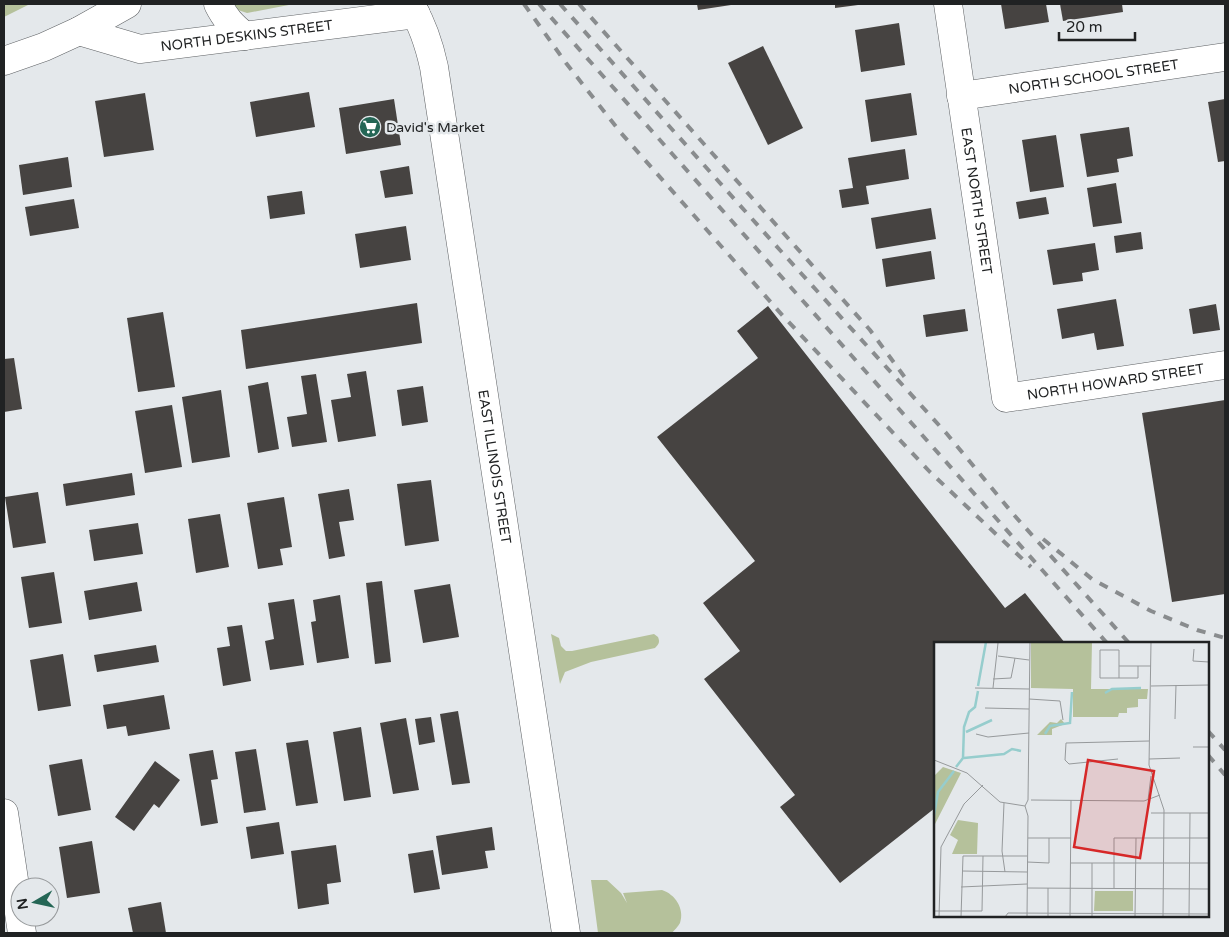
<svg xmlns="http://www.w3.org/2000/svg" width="1229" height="937" viewBox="0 0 1229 937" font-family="'Varela Round',sans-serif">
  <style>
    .green { fill: #b5c19b }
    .building { fill: #464341 }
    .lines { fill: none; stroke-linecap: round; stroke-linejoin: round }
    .minor-casing { stroke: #5e6164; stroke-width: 29 }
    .tertiary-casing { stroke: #5e6164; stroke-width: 29 }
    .primary-casing { stroke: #5e6164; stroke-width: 29 }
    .minor { stroke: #fff; stroke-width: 28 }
    .tertiary { stroke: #fff; stroke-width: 28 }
    .primary { stroke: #fff; stroke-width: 28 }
    .rail { stroke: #898c8e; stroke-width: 4; stroke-dasharray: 9 9; stroke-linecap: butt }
    .labels { text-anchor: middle; stroke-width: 5; stroke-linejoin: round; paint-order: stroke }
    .street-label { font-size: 14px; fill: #202223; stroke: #e4e8eb }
    .poi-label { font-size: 14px; fill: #202223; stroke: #e4e8eb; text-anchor: start }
    .inset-river { fill: none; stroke: #96cdcd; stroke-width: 2.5 }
    .inset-road { fill: none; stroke: #96999b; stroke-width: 1 }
    .view { fill: #d62828; fill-opacity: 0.15; stroke: #d62828; stroke-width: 2.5 }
    .inset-edge { fill: none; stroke: #202223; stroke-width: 2.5 }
  </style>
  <rect width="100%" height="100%" fill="#e4e8eb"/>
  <!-- green -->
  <g class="green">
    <polygon points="4,4 30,4 4,17"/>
    <polygon points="232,4 294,4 247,13 238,10"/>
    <path d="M551,634L559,638L561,646L566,651H572L654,634L658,637C660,642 659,644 655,648L591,662L565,672L560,684Z"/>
    <path d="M591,880H607L621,893L627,903L623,893L662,890C675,894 685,909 680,923C678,927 674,930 672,933H598Z"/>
  </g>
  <!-- building -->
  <g class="building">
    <polygon points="697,4 731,4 731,5 698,10"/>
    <polygon points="835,4 858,4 858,5 835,8"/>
    <polygon points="1001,4 1046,4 1049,22 1005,29"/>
    <polygon points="1060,4 1122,4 1123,12 1063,21"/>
    <polygon points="899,23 905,65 861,72 855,30"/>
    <polygon points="763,46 803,128 768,145 728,63"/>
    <polygon points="309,92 315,127 256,137 250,102"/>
    <polygon points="145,93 154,150 104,157 95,101"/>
    <polygon points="911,93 917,135 871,142 865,100"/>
    <polygon points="394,99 401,145 346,154 339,108"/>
    <polygon points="1225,99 1225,161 1218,162 1208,102"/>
    <polygon points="1129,127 1133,156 1117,159 1119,172 1087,177 1080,134"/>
    <polygon points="1056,135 1064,187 1030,192 1022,140"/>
    <polygon points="905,149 909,179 866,186 869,204 842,208 839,190 853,188 848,158"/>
    <polygon points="68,157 72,187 23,195 19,165"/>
    <polygon points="409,166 413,194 385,198 380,171"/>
    <polygon points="1116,183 1122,223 1093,227 1087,188"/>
    <polygon points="302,191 305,214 270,219 267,196"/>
    <polygon points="1046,197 1049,214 1019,219 1016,202"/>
    <polygon points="74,199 79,228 30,236 25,207"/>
    <polygon points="931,208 936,239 876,249 871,218"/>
    <polygon points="406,226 411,260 360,268 355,234"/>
    <polygon points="1141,232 1143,249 1116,253 1114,236"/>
    <polygon points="1095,243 1099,270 1082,273 1083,281 1053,285 1047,250"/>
    <polygon points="931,251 935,279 886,287 882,259"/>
    <polygon points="1116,299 1124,346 1097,350 1094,333 1062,339 1057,309"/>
    <polygon points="417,303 422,343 246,369 241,330"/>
    <polygon points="1216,304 1220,330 1193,334 1189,309"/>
    <polygon points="768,306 1005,608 1025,593 1065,643 935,643 935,808 840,883 780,807 795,795 704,679 740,651 703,603 755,561 657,437 758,358 737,331"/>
    <polygon points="965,309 968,331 926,337 923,315"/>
    <polygon points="163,312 175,387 138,392 127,318"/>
    <polygon points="14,358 22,409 4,412 4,359"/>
    <polygon points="366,371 376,436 338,442 331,400 351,397 347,374"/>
    <polygon points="316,374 327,442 292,447 287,417 307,414 301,376"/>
    <polygon points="268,382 279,449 258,453 248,386"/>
    <polygon points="423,386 428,422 402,426 397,390"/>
    <polygon points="221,390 230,457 192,463 182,397"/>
    <polygon points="1225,400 1225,594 1172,602 1142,413"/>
    <polygon points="172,405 182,467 145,473 135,411"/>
    <polygon points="132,473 135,495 66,506 63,484"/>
    <polygon points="431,480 439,541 405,546 397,484"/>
    <polygon points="349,489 354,520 339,522 345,556 329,559 318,494"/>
    <polygon points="38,492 46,543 13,548 5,497"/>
    <polygon points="284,497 292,547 280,549 283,565 258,569 247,503"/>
    <polygon points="220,514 229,567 196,573 188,519"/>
    <polygon points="138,523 143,554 94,561 89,530"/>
    <polygon points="54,572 62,623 29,628 21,577"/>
    <polygon points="382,581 391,662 375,664 366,583"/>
    <polygon points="137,582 142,611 89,620 84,591"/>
    <polygon points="450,584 459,637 423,643 414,590"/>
    <polygon points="340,595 349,658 317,663 311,622 316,621 313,600"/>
    <polygon points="294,599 304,665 270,670 265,641 274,639 268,603"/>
    <polygon points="242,625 251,681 223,686 217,648 230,646 227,627"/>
    <polygon points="156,645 159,662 97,672 94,655"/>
    <polygon points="63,654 71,706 38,711 30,660"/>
    <polygon points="164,695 170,729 128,736 126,726 107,729 103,705"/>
    <polygon points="458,711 470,783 452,785 440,714"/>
    <polygon points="431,717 435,742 419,745 415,719"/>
    <polygon points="406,718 419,790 393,794 380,723"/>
    <polygon points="361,727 371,797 344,801 333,732"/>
    <polygon points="308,740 318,803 296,806 286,743"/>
    <polygon points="256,749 266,810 244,813 235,752"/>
    <polygon points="213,750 218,779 211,780 218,823 201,826 189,754"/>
    <polygon points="82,759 91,810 58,816 49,765"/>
    <polygon points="155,761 180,780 159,808 154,804 134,831 115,817"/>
    <polygon points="279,822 284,854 251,859 246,827"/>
    <polygon points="492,827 495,850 485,851 488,868 442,875 436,836"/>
    <polygon points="92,841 100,893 67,898 59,847"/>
    <polygon points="336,845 341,882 327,884 329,904 298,909 291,851"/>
    <polygon points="433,850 440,889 414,893 408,854"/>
    <polygon points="161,902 166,933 133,933 128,908"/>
  </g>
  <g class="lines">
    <!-- minor casing -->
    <g class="minor-casing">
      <g id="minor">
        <path id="s1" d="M948,4L1006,398L1225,365"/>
        <path id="s2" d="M961,96L1225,57"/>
        <polyline points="4,813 22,933"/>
      </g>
    </g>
    <!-- tertiary casing -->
    <g class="tertiary-casing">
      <g id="tertiary">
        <path d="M218,4C225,18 232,26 245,36"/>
        <path id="s3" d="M410,4C422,23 429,44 434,67L566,933"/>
        <path id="s4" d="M79,31L140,49L416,14"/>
      </g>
    </g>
    <!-- primary casing -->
    <g class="primary-casing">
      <polyline id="primary" points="4,61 44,47 79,31 127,4"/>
    </g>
    <!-- minor -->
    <use href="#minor" class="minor"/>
    <!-- tertiary -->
    <use href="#tertiary" class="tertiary"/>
    <!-- primary -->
    <use href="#primary" class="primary"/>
    <!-- rail -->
    <g class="rail">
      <polyline points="524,4 566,63 621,133 783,316 930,472 1031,567"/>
      <polyline points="539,4 1107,643"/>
      <polyline points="560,4 779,249 947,434 1014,515 1129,643"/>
      <polyline points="579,4 870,330 909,383"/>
      <polyline points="1043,539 1092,579 1151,611 1197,630 1225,638"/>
      <polyline points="1208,731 1225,750"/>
      <polyline points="1208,755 1225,775"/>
    </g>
  </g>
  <!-- icons -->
  <defs>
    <g id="supermarket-disc" transform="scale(1.125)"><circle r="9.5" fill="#246655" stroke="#e4e8eb"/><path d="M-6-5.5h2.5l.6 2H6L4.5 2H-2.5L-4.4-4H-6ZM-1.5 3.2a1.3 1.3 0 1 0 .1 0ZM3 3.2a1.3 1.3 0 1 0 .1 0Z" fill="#fff"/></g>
  </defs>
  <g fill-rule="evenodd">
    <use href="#supermarket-disc" x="370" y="127"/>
  </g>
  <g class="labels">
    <!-- street labels -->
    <g class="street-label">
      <text dy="5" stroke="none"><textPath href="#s4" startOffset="171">NORTH DESKINS STREET</textPath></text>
      <text dy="5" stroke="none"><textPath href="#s2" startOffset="134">NORTH SCHOOL STREET</textPath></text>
      <text dy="5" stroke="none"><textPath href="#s1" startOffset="199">EAST NORTH STREET</textPath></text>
      <text dy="5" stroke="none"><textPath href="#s1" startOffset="509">NORTH HOWARD STREET</textPath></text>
      <text dy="5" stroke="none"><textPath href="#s3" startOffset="472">EAST ILLINOIS STREET</textPath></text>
    </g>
    <!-- poi labels -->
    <g class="poi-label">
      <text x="386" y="132">David's Market</text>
    </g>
  </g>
  <!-- overview -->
  <g transform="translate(934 642)">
    <rect width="275" height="275" fill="#e4e8eb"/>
    <path d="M97,0H158L157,47H214L213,57H204V65L193,66V71H185L184,75H139V47L97,46ZM127,77L131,82L118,87V93H103L116,80L123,81ZM9,125L27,131L0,184V134ZM24,178L44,181L43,212H18L24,198L16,193ZM161,249H199V269H160Z" fill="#b5c19b"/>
    <path class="inset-river" d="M44,44L52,0M171,51L178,47L207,46M32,90L58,78M111,92L116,84L136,81L138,50M30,116L70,112L78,107L87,109M22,125L29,116L30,85L35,70L41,65L44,49M0,173L4,150L20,129"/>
    <path class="inset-road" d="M217,0L215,123L230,168L229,275M260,7L259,19L275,20M64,14L95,18M185,24H217M185,36V8H166V36H204V24M59,37L77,36L81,16M217,44L275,43M41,46L95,47M59,46L64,1M95,57L126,59L129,78M51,66L95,67M241,77L242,43M42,92L54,95L95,91M259,105H275M184,117L135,122L131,118L132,101L215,99M215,117L246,116M0,118L33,131L66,160L91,164L94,174L93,275M97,158L210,159L226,153M214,158L217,134M70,161L68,209L71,230M91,164L94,158L96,0M217,171H275M94,196H137M93,220L115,221V196M137,221H275M28,229L93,230M27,245L93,242M93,246L275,247M180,246V196H275M0,269H48L49,214M5,275L7,205L30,162L49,143M27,275L29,214H93M71,275L74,271L275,272M114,275V246M136,275L137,158M158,275V221M201,275L202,196M255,275L256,171"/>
    <path class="view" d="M154,118L220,129L206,216L140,205Z"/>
    <rect width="275" height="275" class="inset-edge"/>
  </g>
  <!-- border -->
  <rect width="1229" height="937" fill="none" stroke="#202223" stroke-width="10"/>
  <!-- north arrow -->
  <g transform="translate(35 902) rotate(261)"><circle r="24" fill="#e4e8eb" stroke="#96999b"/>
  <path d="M0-4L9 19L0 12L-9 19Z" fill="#246655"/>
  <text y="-8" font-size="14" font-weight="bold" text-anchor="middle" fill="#202223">N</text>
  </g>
  <!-- scale -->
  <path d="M1059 32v8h76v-8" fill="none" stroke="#202223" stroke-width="2.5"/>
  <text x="1066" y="32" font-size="15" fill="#202223" stroke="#e4e8eb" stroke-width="4" paint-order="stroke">20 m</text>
</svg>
